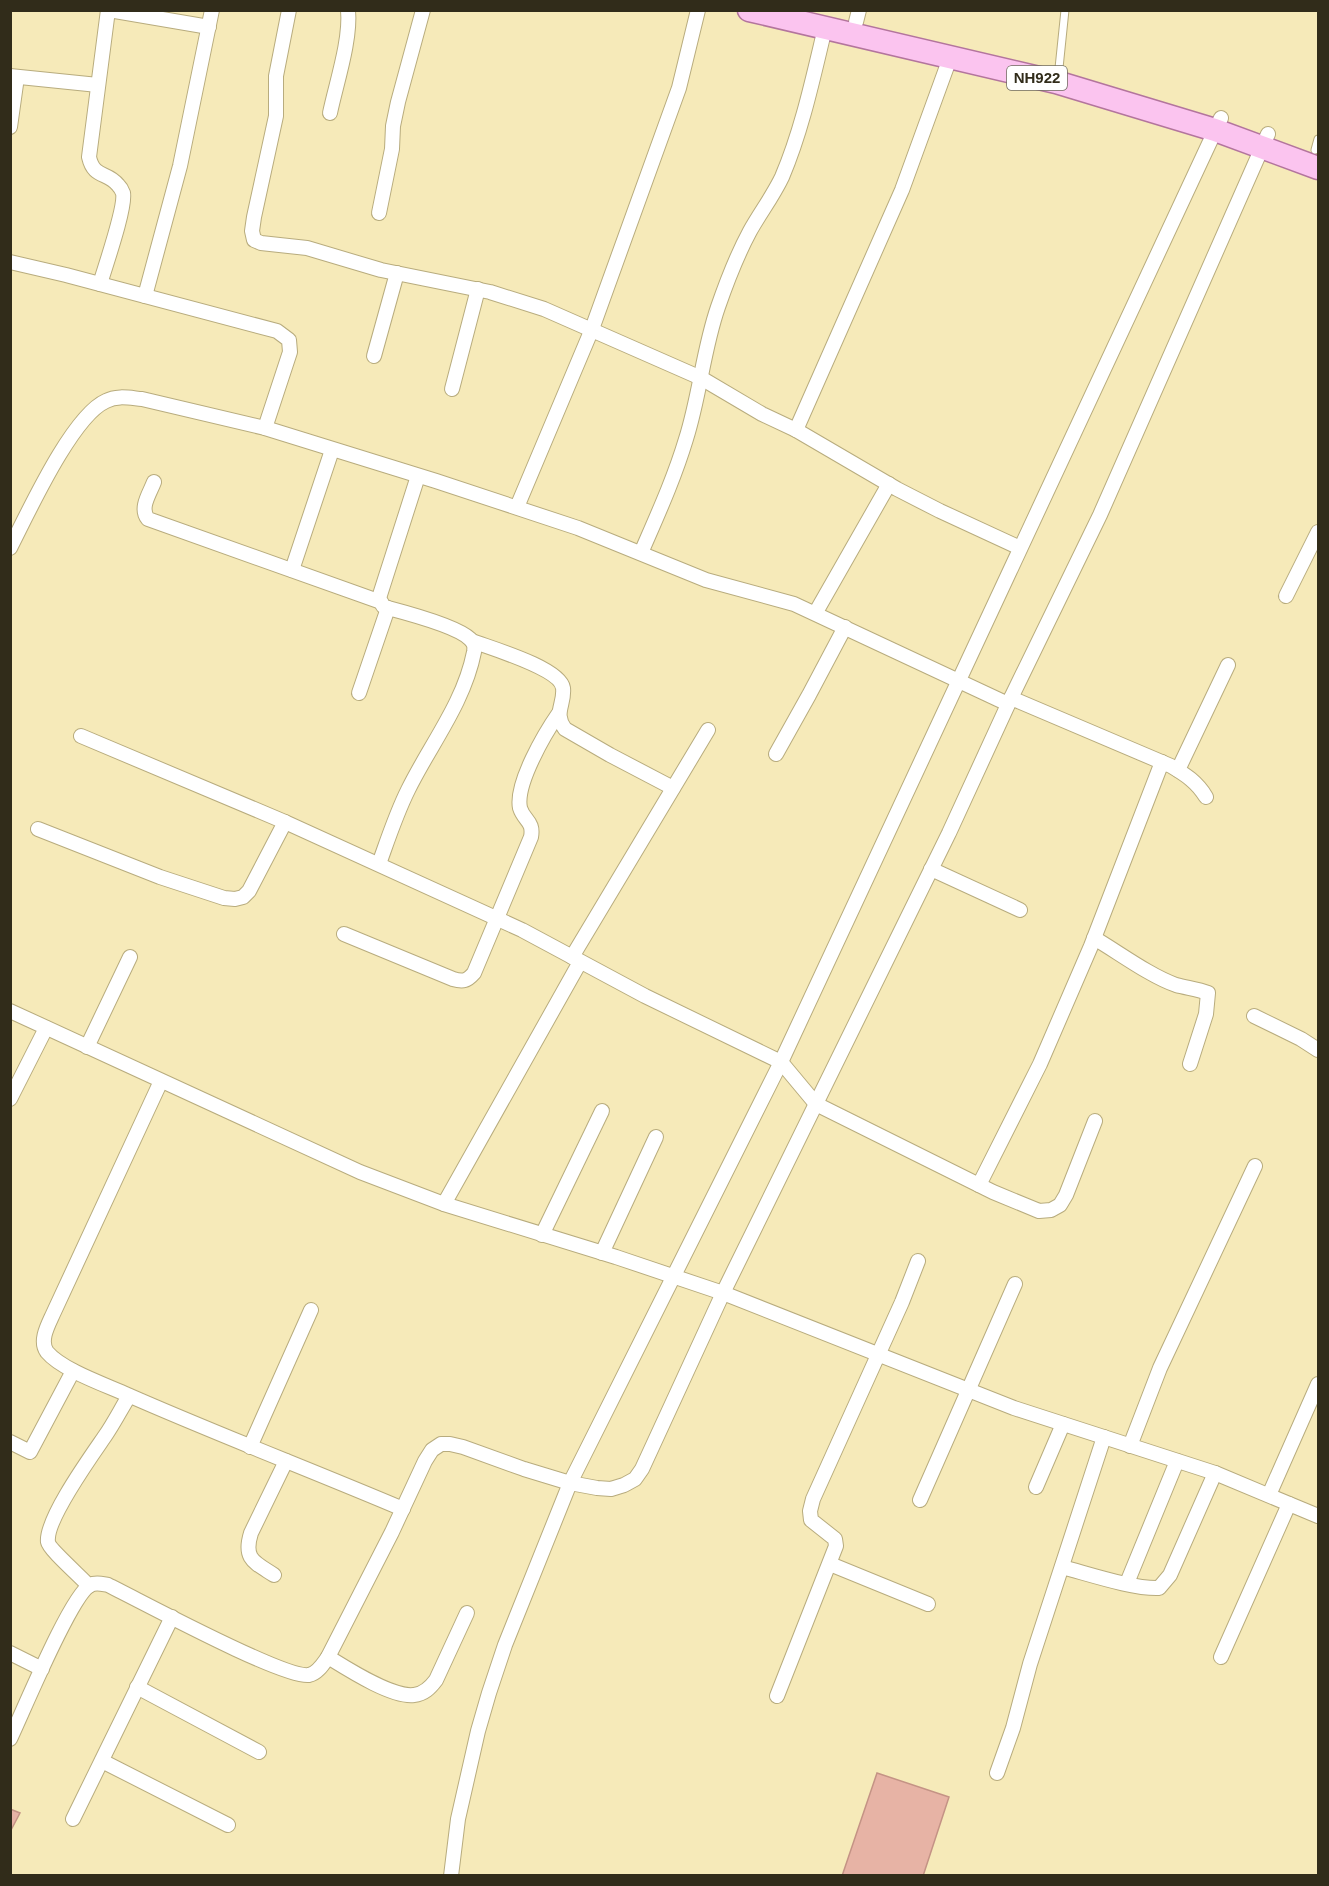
<svg xmlns="http://www.w3.org/2000/svg" width="1329" height="1886" viewBox="0 0 1329 1886" font-family="Arial,sans-serif">
  <style>
    .building { fill: #e7b3a5; stroke: #c49385; stroke-width: 1.5 }
    .lines { fill: none; stroke-linecap: round; stroke-linejoin: round }
    .service-casing { stroke: #b8ac7e; stroke-width: 9 }
    .minor-casing { stroke: #b8ac7e; stroke-width: 16 }
    .primary-casing { stroke: #b3759d; stroke-width: 25 }
    .service { stroke: #fff; stroke-width: 7 }
    .minor { stroke: #fff; stroke-width: 14 }
    .primary { stroke: #fbc4ef; stroke-width: 22 }
    .labels { text-anchor: middle; stroke-width: 5; stroke-linejoin: round; paint-order: stroke }
    .shield { fill: #fff; stroke: #6f6b5f; stroke-width: 1.5 }
    .shield-label { font-size: 15px; font-weight: bold; fill: #312c1a }
  </style>
  <rect width="100%" height="100%" fill="#f6eab9"/>
  <!-- building -->
  <g class="building">
    <polygon points="877,1773 949,1797 923,1876 842,1876"/>
    <polygon points="10,1809 20,1813 10,1832"/>
  </g>
  <g class="lines">
    <!-- service casing -->
    <g class="service-casing">
      <g id="service">
        <polyline points="1059,68 1065,10"/>
        <polyline points="1315,150 1318,139"/>
      </g>
    </g>
    <!-- minor casing -->
    <g class="minor-casing">
      <g id="minor">
        <polyline points="109,10 209,27"/>
        <polyline points="289,10 276,76 276,116 254,217 252,231 254,240 261,243 307,248 381,270 490,292 544,309 701,378 762,414 796,430 897,489 940,511 1020,548"/>
        <polyline points="856,22 859,10"/>
        <polyline points="10,76 98,85"/>
        <path d="M330,113C336,84 351,40 348,10"/>
        <polyline points="10,127 17,77"/>
        <polyline points="379,213 392,149 393,126 398,102 423,10"/>
        <polyline points="10,262 66,275 277,331 289,340 290,352 265,428"/>
        <path d="M100,284C105,267 126,207 123,193C122,190 120,187 118,185C107,171 94,179 89,157L108,10"/>
        <polyline points="145,296 180,166 212,10"/>
        <polyline points="374,356 397,273"/>
        <polyline points="452,389 478,289"/>
        <polyline points="796,430 902,190 950,58"/>
        <path d="M154,482C150,493 139,508 148,519L381,602"/>
        <polyline points="517,507 592,329 679,88 698,10"/>
        <path d="M10,548C28,513 72,416 106,401C117,395 130,398 142,399L265,428L436,481L578,528L706,580L794,604L1008,704"/>
        <path d="M641,553C657,516 674,479 686,439C700,395 703,350 718,307C727,281 737,255 750,231C760,213 773,196 782,177C802,130 813,78 825,28"/>
        <polyline points="292,570 332,450"/>
        <polyline points="1286,596 1318,532"/>
        <polyline points="816,612 889,484"/>
        <path d="M472,641C490,648 560,668 563,688C565,704 553,713 565,729L610,755L673,788"/>
        <polyline points="359,693 388,608"/>
        <path d="M1011,698L1171,766C1186,775 1197,782 1206,797"/>
        <polyline points="81,736 285,822 522,930 645,996 781,1062 816,1104 993,1192 1039,1211 1051,1210 1060,1205 1066,1195 1095,1121"/>
        <polyline points="776,754 809,695 845,627"/>
        <polyline points="1178,770 1228,665"/>
        <polyline points="38,829 160,877 224,898 235,899 243,897 249,891 285,822"/>
        <path d="M379,864C388,839 396,814 408,790C430,745 464,703 474,652C475,646 474,643 470,639C457,626 407,613 388,608L383,606L379,598L418,476"/>
        <polyline points="931,869 1020,910"/>
        <path d="M344,934L453,979C463,982 467,981 474,973L531,837C534,821 524,821 520,808C515,784 545,733 559,713"/>
        <path d="M1094,938C1118,952 1150,976 1176,985C1187,988 1198,989 1208,993L1206,1014L1190,1064"/>
        <polyline points="572,957 708,730"/>
        <polyline points="10,1011 360,1172 444,1204 616,1257 723,1293 1014,1408 1215,1473 1318,1516"/>
        <polyline points="1254,1016 1301,1039 1318,1050"/>
        <polyline points="87,1047 130,957"/>
        <path d="M161,1081L53,1314C48,1325 39,1341 47,1352C62,1370 106,1385 128,1395C219,1435 311,1470 403,1509"/>
        <polyline points="10,1099 46,1028"/>
        <polyline points="979,1185 1040,1064 1091,946 1162,762"/>
        <polyline points="444,1204 580,962"/>
        <polyline points="542,1235 602,1111"/>
        <polyline points="602,1253 656,1137"/>
        <polyline points="10,1442 30,1452 73,1371"/>
        <polyline points="1130,1446 1160,1368 1255,1166"/>
        <polyline points="250,1447 311,1310"/>
        <polyline points="1036,1487 1063,1424"/>
        <polyline points="1269,1495 1318,1384"/>
        <polyline points="920,1500 1015,1284"/>
        <polyline points="830,1564 928,1604"/>
        <path d="M1062,1567C1089,1574 1133,1589 1159,1588L1170,1575L1215,1473"/>
        <path d="M274,1575C254,1562 243,1559 251,1533L286,1461"/>
        <polyline points="1127,1583 1177,1461"/>
        <path d="M89,1586C81,1577 49,1549 48,1542C45,1520 92,1455 105,1436C114,1423 121,1409 129,1396"/>
        <polyline points="10,1653 42,1669"/>
        <path d="M328,1657C346,1668 392,1698 414,1695C424,1694 430,1688 436,1680L467,1613"/>
        <polyline points="1221,1657 1289,1504"/>
        <polyline points="137,1687 259,1752"/>
        <polyline points="777,1696 836,1546 835,1539 811,1520 810,1511 813,1499 902,1302 918,1261"/>
        <path d="M10,1739C23,1712 70,1597 90,1585C96,1582 102,1584 108,1585C139,1600 284,1679 309,1675C318,1673 323,1664 328,1657L392,1532L425,1461L432,1450L441,1444H450L463,1447L524,1469L570,1483L597,1488L611,1489L624,1485L635,1479L642,1469L723,1293L949,833L1011,698L1100,515L1268,134"/>
        <polyline points="102,1761 228,1825"/>
        <polyline points="997,1773 1013,1728 1030,1664 1104,1437"/>
        <polyline points="73,1819 172,1617"/>
        <polyline points="451,1876 458,1819 478,1731 489,1693 505,1645 570,1483 781,1062 1221,118"/>
      </g>
    </g>
    <!-- primary casing -->
    <g class="primary-casing">
      <polyline id="primary" points="749,10 1056,82 1215,130 1318,168"/>
    </g>
    <!-- service -->
    <use href="#service" class="service"/>
    <!-- minor -->
    <use href="#minor" class="minor"/>
    <!-- primary -->
    <use href="#primary" class="primary"/>
  </g>
  <g class="labels">
    <!-- shield labels -->
    <rect class="shield" x="1007" y="66" width="60" height="24" rx="4.5"/>
    <g class="shield-label">
      <text x="1037" y="83">NH922</text>
    </g>
  </g>
  <!-- border -->
  <rect width="1329" height="1886" fill="none" stroke="#312c1a" stroke-width="24"/>
</svg>
